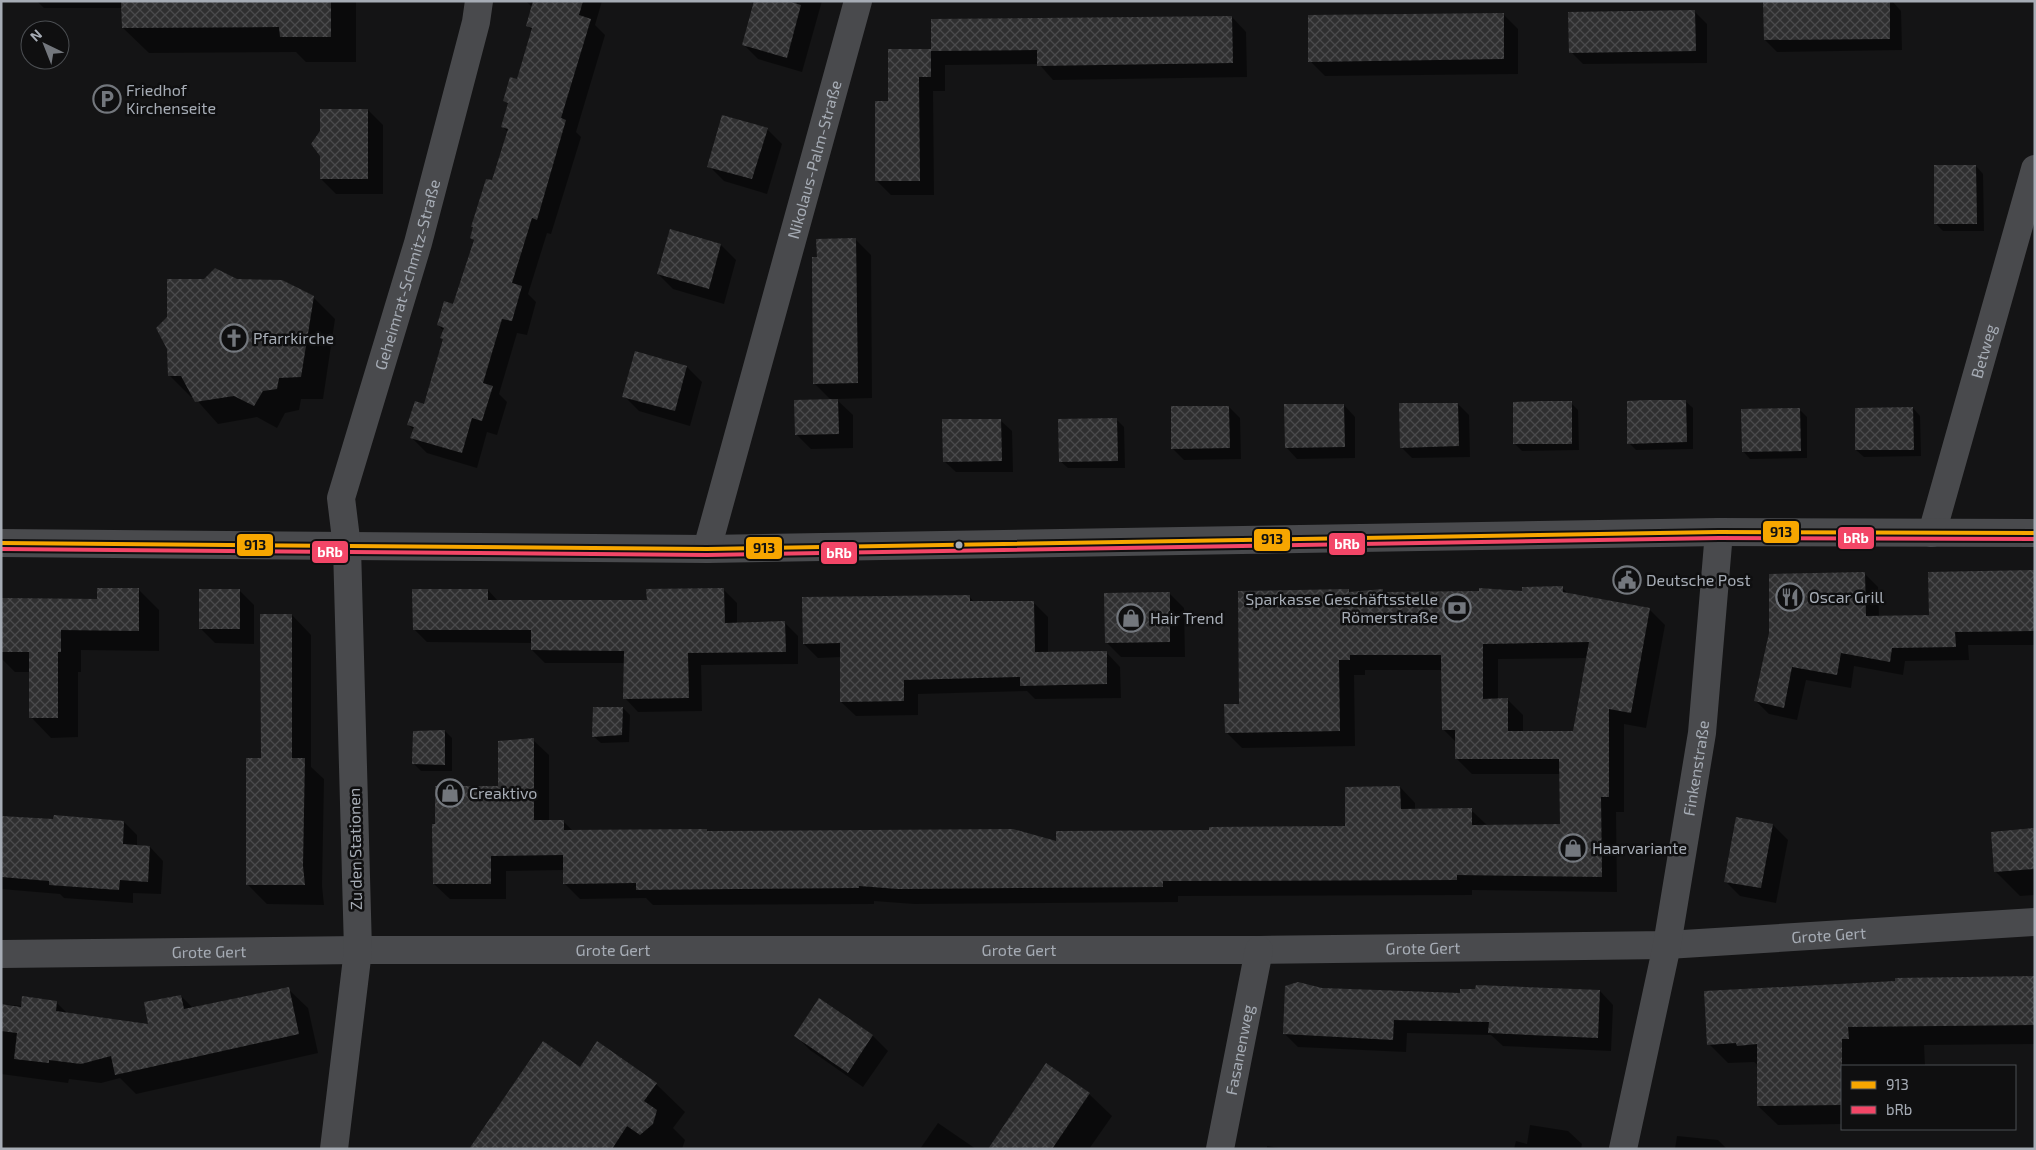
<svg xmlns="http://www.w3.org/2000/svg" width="2036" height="1150" viewBox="0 0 2036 1150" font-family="'Exo 2',sans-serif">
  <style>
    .shadow { fill: #0007; fill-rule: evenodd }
    .building { fill: url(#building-cross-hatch); fill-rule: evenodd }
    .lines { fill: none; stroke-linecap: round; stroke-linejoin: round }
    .minor { stroke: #494a4d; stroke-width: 28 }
    .bus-1-casing { stroke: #0f0f10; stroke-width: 8 }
    .bus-2-casing { stroke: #0f0f10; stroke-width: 8 }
    .bus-1 { stroke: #f7a600; stroke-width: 4 }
    .bus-2 { stroke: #f34667; stroke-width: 4 }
    .bus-dot { fill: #a6acb5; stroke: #0f0f10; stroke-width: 2 }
    .labels { text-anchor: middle; stroke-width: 5; stroke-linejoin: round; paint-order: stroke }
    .poi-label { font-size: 16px; fill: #a6acb5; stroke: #0f0f10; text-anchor: start }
    .street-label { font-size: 16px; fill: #a6acb5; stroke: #0f0f10 }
    .line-badge { stroke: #0f0f10; stroke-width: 2 }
    .badge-label { font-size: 14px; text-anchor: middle; font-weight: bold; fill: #fff }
    .pale-badge-label { font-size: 14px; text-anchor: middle; font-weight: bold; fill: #111 }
  </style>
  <defs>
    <pattern id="building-cross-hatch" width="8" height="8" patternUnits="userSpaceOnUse" patternTransform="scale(1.25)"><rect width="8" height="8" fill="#2f2f30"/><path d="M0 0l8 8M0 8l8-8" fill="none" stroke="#4a4a4c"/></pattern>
  </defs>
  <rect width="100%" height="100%" fill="#141415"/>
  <!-- shadow -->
  <g class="shadow">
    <polygon points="37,1 356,1 356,62 306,62 296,52 149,53 123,28 123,10 121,8 44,8"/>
    <polygon points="526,1 602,1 595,25 605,35 576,132 581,137 551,234 547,233 528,294 536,302 527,335 517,333 499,394 507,402 497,435 487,432 477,468 427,453 412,438 414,430 408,425 425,405 444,340 442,338 444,331 438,325 454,305 475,241 471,238 474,228 472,226 493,182 508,132 502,126 509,105 505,101 517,80 533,31 527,25 533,8"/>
    <polygon points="755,1 822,1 802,72 758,59 743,44"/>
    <polygon points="1764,1 1892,1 1901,11 1902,50 1777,52 1765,40"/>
    <polygon points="1695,12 1707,24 1707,63 1583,64 1571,52"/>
    <polygon points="1503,14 1518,29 1518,74 1325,76 1310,61"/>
    <polygon points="1232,17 1246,32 1247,77 1053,80 1039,64 945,65 945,91 933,91 934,195 891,195 877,181 889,102 889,50 932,50"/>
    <polygon points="368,110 383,125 383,194 336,194 321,179"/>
    <polygon points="767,129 782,144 767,194 724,181 709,166"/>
    <polygon points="1976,166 1983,174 1984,231 1943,231 1936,224"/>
    <polygon points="856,240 871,255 872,398 836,399 853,415 853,448 811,449 796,434 831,400 815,384 818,258"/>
    <polygon points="721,245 736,260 724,304 673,289 658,274"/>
    <polygon points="237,280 313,297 335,319 323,399 301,399 299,410 285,413 277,428 257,417 218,424 194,397 191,397 169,375"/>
    <polygon points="636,353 687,367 702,382 690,426 639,411 624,396"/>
    <polygon points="1685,401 1693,408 1693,449 1636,450 1629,443"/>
    <polygon points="1571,403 1578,410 1579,450 1522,451 1515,444"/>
    <polygon points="1458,404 1469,415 1470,457 1412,458 1401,447"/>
    <polygon points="1344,405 1355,417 1355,458 1297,459 1286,447"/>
    <polygon points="1229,407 1240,418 1241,459 1184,460 1172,448"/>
    <polygon points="1913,408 1920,416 1921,456 1864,457 1856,450"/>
    <polygon points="1800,410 1807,417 1807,458 1750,459 1743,451"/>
    <polygon points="1000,420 1012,431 1013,472 956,472 944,461"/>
    <polygon points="1117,420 1124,427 1125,468 1068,468 1060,461"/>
    <polygon points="2035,571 2035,645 1968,645 1969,660 1905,661 1903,675 1854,666 1851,688 1806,680 1797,720 1769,714 1756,701 1865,574 1878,587 1879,617 1930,616"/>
    <path d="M1562,588L1569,594L1649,609L1665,625L1646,728L1624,724V812H1616L1617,892L1472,890V895L1178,896V902L914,904L874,901V904L653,905L646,898L580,899L564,883V870L506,871V899H450L434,884L533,740L549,755V821H563L573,831L707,830L709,832L1058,842L1210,831L1346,827L1400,787L1415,803V810H1471L1488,826L1561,825L1560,774H1472L1456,758V742L1443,729L1442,670H1365V675H1354L1355,746L1242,748L1226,732L1240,705L1349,591L1351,593L1382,590L1385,593L1523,592ZM1587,658L1574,732H1523V715L1508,700H1498V659Z"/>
    <polygon points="138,589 159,610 159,651 81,650 81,672 78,672 78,737 51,738 31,717 31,672 15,672 1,658 1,600 99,601"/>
    <polygon points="239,590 254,605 254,644 215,643 200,628"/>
    <polygon points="488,590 498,601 648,601 724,590 737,603 737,624 785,623 798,636 798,664 701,665 702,711 638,712 625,698 625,663 545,663 532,650 532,643 427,642 414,629"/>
    <polygon points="1169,593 1184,608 1185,657 1121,657 1106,642"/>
    <polygon points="969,596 975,603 1033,602 1048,617 1048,653 1106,652 1120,667 1121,698 1035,699 1027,691 918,694 918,715 856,716 841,702 841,657 818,658 804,644"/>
    <polygon points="292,615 311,635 311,767 324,779 322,886 324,905 267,904 248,885 262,760"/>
    <polygon points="623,708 630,715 629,742 601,743 593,736"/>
    <polygon points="445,731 452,738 452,771 421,771 414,764"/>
    <polygon points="1,817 55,821 124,822 137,835 137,846 150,847 163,861 161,894 133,893 133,903 64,898 60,894 1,889"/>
    <polygon points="1773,825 1788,840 1776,903 1740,896 1725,881"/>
    <polygon points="2035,830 2035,895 2020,896 1995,871"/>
    <polygon points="2035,977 2035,1044 1924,1045 1925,1066 1842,1066 1842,1124 1778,1125 1758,1106 1758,1065 1754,1062 1728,1063 1709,1044"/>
    <polygon points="288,989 308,1008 318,1053 136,1094 120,1078 101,1083 69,1079 68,1083 1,1074 1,1004 22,1006 56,1002 68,1014 150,1025 181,996 194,1009"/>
    <polygon points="1321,989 1461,994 1600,991 1613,1005 1611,1051 1503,1046 1491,1035 1407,1033 1406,1052 1298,1047 1285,1034"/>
    <polygon points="820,1000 873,1036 888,1051 863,1087 810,1050 795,1035"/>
    <polygon points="580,1069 656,1084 685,1112 673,1128 685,1140 682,1149 470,1149"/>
    <polygon points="1089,1094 1112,1116 1089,1149 989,1149"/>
    <polygon points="938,1123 976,1149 920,1149"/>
    <polygon points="1530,1125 1568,1131 1582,1144 1581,1149 1514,1149 1516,1141 1527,1144"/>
    <polygon points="1677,1136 1718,1140 1727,1149 1675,1149"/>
    <polygon points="1267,1146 1286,1149 1267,1149"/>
  </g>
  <!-- building -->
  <g class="building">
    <polygon points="121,1 331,1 331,37 280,37 279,27 122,28"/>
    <polygon points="533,1 583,1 579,15 591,19 561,118 566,120 537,220 532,218 512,283 522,286 512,321 502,319 483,383 493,386 482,421 472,418 462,453 410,438 414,427 407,425 415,401 424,404 443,339 440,338 444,328 437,325 444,301 453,304 474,240 470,238 473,227 471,227 486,179 492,180 508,129 501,127 508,103 503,101 510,77 517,79 532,28 526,26"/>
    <polygon points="754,1 788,1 801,5 787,58 742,45"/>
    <polygon points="1763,1 1890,1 1890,39 1764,40"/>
    <polygon points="1695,10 1696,51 1569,53 1568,12"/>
    <polygon points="1504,13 1504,59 1308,62 1308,15"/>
    <polygon points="1232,16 1233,63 1037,66 1037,50 931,51 931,77 919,77 920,181 875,181 875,101 888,101 888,49 931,49 931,19"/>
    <polygon points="320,109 368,109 368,179 320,179 320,156 311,144 320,131"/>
    <polygon points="722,115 768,128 752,179 707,167"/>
    <polygon points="1934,165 1976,165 1977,224 1934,224"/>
    <polygon points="670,229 721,244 709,289 657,274"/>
    <polygon points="856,238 858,383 813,384 812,257 817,257 816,239"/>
    <polygon points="215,268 237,279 282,280 314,296 301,377 279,378 277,389 263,391 254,406 234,396 195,402 181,376 168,376 167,349 156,328 167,317 167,279 204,279"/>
    <polygon points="635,351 687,366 675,411 622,397"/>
    <polygon points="838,399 839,434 795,435 794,400"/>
    <polygon points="1646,400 1686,400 1687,442 1627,444 1627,401"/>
    <polygon points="1543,401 1572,401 1572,444 1513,444 1513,402"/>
    <polygon points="1399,403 1458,403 1459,446 1400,448"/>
    <polygon points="1284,404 1344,404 1345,447 1285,448"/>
    <polygon points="1171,406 1229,406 1230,448 1171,449"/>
    <polygon points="1913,407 1914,450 1855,450 1855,408"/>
    <polygon points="1800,408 1801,451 1742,452 1741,409"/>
    <polygon points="1117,418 1118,461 1059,462 1058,419"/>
    <polygon points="942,419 1001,419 1002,461 943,462"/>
    <polygon points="2035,570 2035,631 1955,632 1956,647 1892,648 1890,662 1841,653 1837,675 1792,667 1784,708 1754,701 1769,633 1769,574 1865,572 1866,616 1929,615 1928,572"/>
    <path d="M1563,586V592L1650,608L1631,713L1609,709V797H1601L1602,877L1457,875V880L1163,881V887L898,889L859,886V888L636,890V883L563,884V855L491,856V884H433L432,824H435V786H498V741L534,738V820H564V830L707,829V831L1013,829L1056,841V831L1209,830V827L1345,826V787L1400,786L1401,809L1472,808V825L1560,824L1559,759H1455V730H1442L1441,655H1350V660H1339L1340,731L1225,733L1224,704H1239L1238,591L1349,589V592L1383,589V592L1479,591V588L1522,591V587ZM1589,642L1573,731H1508V698L1483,699V644Z"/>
    <polygon points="97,588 139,588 139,631 61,630 61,652 58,652 58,718 29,718 29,652 1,652 1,598 97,599"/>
    <polygon points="724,588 725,623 785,621 786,652 688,653 689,698 623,699 624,651 531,650 531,630 413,630 412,589 488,589 488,600 647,600 646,589"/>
    <rect x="199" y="589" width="41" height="40"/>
    <polygon points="1170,592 1170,642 1105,643 1104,593"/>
    <polygon points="970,595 970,601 1034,601 1035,652 1107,651 1107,684 1020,686 1020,677 904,680 904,701 840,702 840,643 803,644 802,597"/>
    <polygon points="260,614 292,614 292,758 305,758 303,866 305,885 246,885 246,758 261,758"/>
    <polygon points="593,707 623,707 622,735 592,737"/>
    <polygon points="445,730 445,765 412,764 413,731"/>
    <polygon points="54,815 124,821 123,844 150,846 148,882 120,880 119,890 49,885 49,881 1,877 1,816 53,819"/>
    <polygon points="1736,817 1773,824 1761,888 1724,882"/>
    <polygon points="2035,828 2035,869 1994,872 1991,832"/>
    <polygon points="2035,976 2035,1025 1848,1027 1849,1039 1842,1039 1842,1105 1757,1106 1757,1044 1737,1046 1736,1043 1707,1045 1704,991 1895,981 1895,978"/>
    <polygon points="1298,982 1322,988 1460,993 1460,989 1475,989 1476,985 1600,990 1598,1038 1488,1033 1489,1022 1394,1020 1393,1040 1283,1034 1285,986"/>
    <polygon points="289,987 299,1034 115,1075 111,1056 81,1064 49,1060 49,1063 14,1059 17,1033 1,1031 1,1004 21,1007 22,996 57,1001 56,1011 148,1024 144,1002 181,995 184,1009"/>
    <polygon points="819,998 873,1035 848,1073 794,1036"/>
    <polygon points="543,1041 580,1067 597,1041 657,1083 644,1101 657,1110 653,1124 640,1135 627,1126 612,1149 469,1149"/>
    <polygon points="1046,1063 1090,1093 1052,1149 988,1149"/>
  </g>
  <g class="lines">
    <!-- minor -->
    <g class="minor">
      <path id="s1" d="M1932,533L2035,169"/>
      <polyline points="1,543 707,549 1719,532 2035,533"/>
      <path id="s2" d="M707,549L858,1"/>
      <path id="s3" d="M1,954L358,950H1259L1667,945L2035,922"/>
      <path id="s4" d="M334,1149L358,950L347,547L341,498L418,243L476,22L479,1"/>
      <path id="s5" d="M1220,1149L1259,950"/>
      <path id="s6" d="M1623,1149L1667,945L1702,733L1719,532"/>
    </g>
    <!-- bus-1 casing -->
    <g class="bus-1-casing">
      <polyline id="bus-1" points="1,543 707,549 1719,532 2035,533"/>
    </g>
    <!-- bus-2 casing -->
    <g class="bus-2-casing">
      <polyline id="bus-2" points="1,549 707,555 1719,538 2035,539"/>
    </g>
    <!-- bus-1 -->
    <use href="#bus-1" class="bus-1"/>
    <!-- bus-2 -->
    <use href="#bus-2" class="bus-2"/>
  </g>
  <!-- icons -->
  <defs>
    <g id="parking-ring" transform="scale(1.4375)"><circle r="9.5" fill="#0f0f10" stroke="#73777d" stroke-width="1.5"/><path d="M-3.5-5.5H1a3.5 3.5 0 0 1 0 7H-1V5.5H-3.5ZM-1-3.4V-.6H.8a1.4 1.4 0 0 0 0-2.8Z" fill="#73777d"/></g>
    <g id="church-ring" transform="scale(1.4375)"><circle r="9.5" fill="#0f0f10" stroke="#73777d" stroke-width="1.5"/><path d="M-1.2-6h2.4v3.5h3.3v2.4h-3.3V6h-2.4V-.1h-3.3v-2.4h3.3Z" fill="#73777d"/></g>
    <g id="civic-ring" transform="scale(1.4375)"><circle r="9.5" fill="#0f0f10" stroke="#73777d" stroke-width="1.5"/><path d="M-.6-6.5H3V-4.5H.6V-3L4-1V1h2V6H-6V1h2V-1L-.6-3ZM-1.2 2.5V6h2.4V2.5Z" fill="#73777d"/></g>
    <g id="restaurant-ring" transform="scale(1.4375)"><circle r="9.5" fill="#0f0f10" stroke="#73777d" stroke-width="1.5"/><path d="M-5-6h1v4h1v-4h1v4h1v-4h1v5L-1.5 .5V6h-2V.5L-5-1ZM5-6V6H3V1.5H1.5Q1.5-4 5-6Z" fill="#73777d"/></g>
    <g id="bank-ring" transform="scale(1.4375)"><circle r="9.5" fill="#0f0f10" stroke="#73777d" stroke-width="1.5"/><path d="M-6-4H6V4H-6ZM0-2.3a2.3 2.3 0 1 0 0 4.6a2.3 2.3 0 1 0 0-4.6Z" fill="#73777d"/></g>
    <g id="shop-ring" transform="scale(1.4375)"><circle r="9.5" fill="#0f0f10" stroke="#73777d" stroke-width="1.5"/><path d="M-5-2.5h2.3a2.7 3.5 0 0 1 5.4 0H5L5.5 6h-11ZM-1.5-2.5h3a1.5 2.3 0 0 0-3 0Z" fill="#73777d"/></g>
  </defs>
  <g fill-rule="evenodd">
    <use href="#parking-ring" x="107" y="99"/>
    <use href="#church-ring" x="234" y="338"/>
    <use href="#civic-ring" x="1627" y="580"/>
    <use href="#restaurant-ring" x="1790" y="597"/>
    <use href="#bank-ring" x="1457" y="608"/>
    <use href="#shop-ring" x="1131" y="618"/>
    <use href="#shop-ring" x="450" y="793"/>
    <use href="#shop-ring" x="1573" y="848"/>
  </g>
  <!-- markers -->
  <circle class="bus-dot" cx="959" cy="545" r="4.5"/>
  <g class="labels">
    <!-- poi labels -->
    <g class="poi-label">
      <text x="126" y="96">Friedhof<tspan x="126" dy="18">Kirchenseite</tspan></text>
      <text x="253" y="344">Pfarrkirche</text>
      <text x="1646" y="586">Deutsche Post</text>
      <text x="1809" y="603">Oscar Grill</text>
      <text x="1438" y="605" text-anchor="end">Sparkasse Geschäftsstelle<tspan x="1438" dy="18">Römerstraße</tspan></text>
      <text x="1150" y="624">Hair Trend</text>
      <text x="469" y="799">Creaktivo</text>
      <text x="1592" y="854">Haarvariante</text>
    </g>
    <!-- street labels -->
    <g class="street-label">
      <text dy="6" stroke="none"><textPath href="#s2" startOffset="404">Nikolaus-Palm-Straße</textPath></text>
      <text dy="6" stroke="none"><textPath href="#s4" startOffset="886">Geheimrat-Schmitz-Straße</textPath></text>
      <text dy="6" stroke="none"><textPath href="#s1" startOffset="189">Betweg</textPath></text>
      <text dy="6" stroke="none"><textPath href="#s6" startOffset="388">Finkenstraße</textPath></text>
      <text transform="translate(355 849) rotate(-91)" y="6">Zu den Stationen</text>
      <text dy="6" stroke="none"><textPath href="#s3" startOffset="1828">Grote Gert</textPath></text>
      <text dy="6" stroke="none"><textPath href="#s3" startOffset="1422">Grote Gert</textPath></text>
      <text dy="6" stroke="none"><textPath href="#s3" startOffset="612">Grote Gert</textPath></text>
      <text dy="6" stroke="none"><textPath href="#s3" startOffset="1018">Grote Gert</textPath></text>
      <text dy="6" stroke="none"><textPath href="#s3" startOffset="208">Grote Gert</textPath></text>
      <text dy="6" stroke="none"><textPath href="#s5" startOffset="101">Fasanenweg</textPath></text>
    </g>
  </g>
  <g class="line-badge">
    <rect x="1762" y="520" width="38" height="24" rx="5" fill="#f7a600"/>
    <rect x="1837" y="526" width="38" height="24" rx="5" fill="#f34667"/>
    <rect x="1253" y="528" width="38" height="24" rx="5" fill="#f7a600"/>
    <rect x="1328" y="532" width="38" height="24" rx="5" fill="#f34667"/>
    <rect x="236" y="533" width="38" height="24" rx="5" fill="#f7a600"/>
    <rect x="745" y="536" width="38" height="24" rx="5" fill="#f7a600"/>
    <rect x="311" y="540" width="38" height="24" rx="5" fill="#f34667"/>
    <rect x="820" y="541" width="38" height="24" rx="5" fill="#f34667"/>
  </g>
  <g class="badge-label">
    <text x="1856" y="543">bRb</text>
    <text x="1347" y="549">bRb</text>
    <text x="330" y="557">bRb</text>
    <text x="839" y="558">bRb</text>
  </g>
  <g class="pale-badge-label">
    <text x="1781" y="537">913</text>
    <text x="1272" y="544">913</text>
    <text x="255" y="550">913</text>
    <text x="764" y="553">913</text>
  </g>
  <!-- border -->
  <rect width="2036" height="1150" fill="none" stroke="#a6acb5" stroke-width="5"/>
  <!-- legend -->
  <rect x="1841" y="1065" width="175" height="65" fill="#0f0f10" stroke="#4b4e52"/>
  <rect x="1851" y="1081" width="25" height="8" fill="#f7a600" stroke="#4b4e52"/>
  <text x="1886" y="1090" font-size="15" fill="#a6acb5">913</text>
  <rect x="1851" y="1106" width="25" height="8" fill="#f34667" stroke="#4b4e52"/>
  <text x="1886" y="1115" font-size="15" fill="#a6acb5">bRb</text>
  <!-- north arrow -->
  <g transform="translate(45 45) rotate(317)"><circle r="24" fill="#0f0f10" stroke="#4b4e52"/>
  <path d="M0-4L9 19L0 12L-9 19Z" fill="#73777d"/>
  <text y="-8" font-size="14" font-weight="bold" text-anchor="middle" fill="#a6acb5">N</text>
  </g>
</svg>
